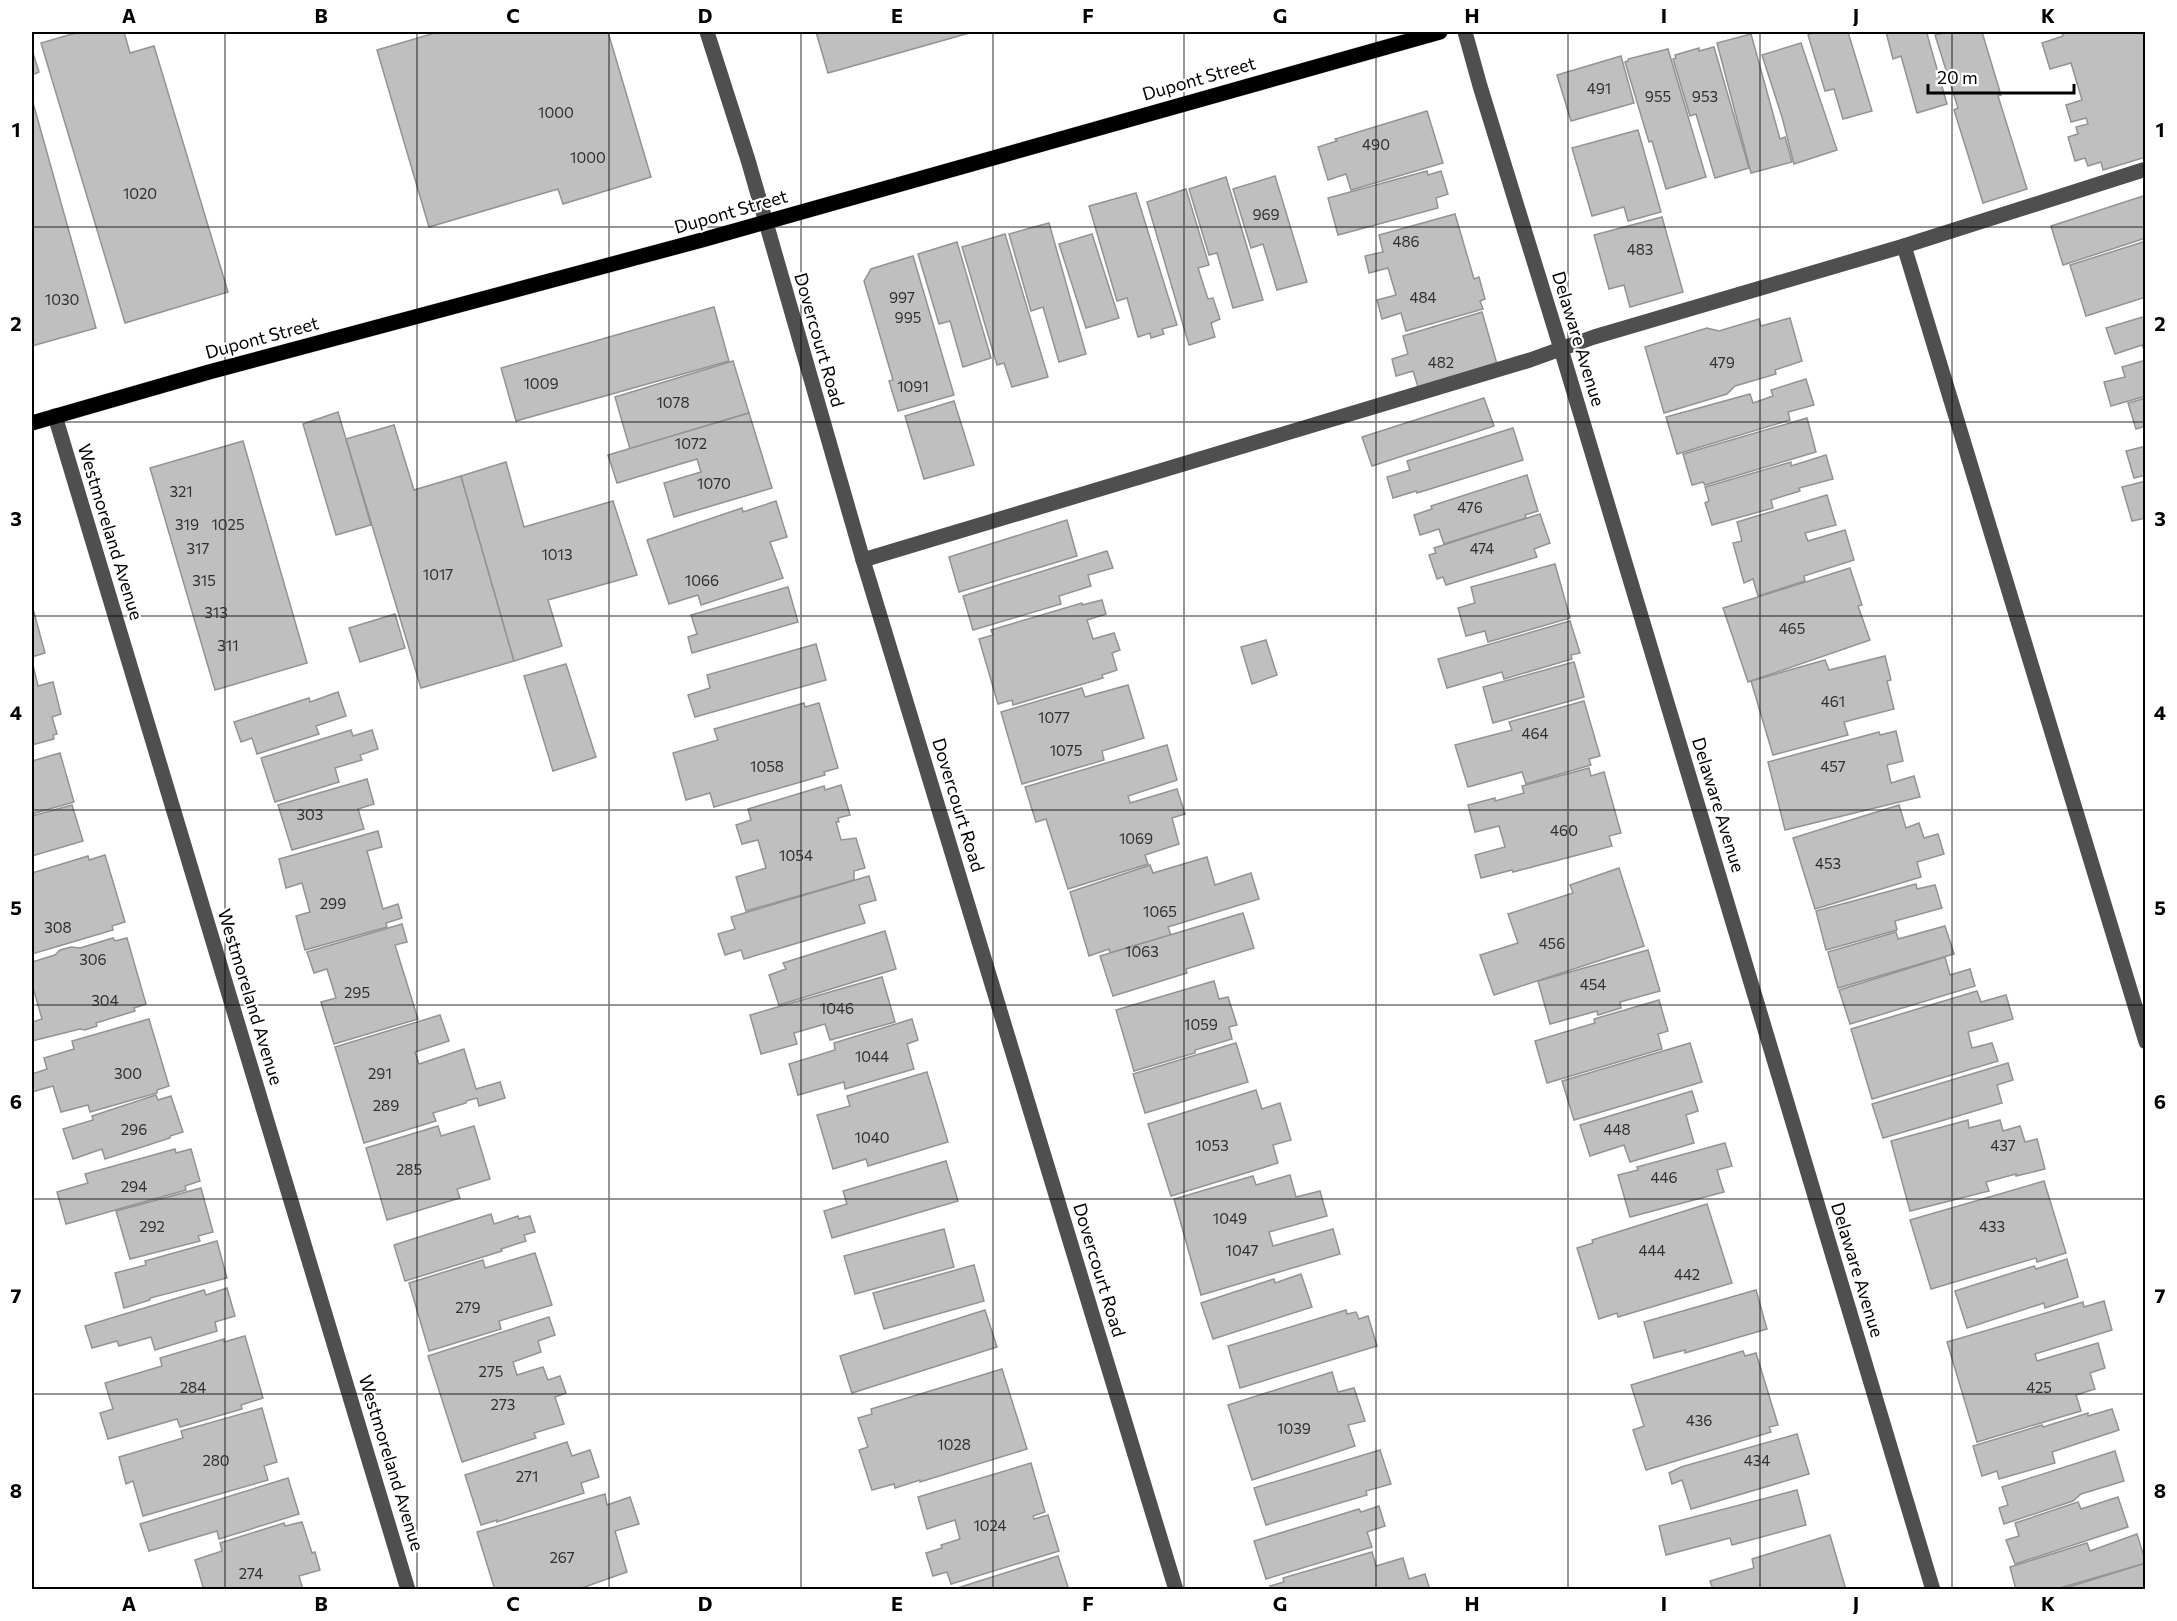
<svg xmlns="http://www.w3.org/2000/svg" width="2177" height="1621" viewBox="0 0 2177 1621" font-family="Commissioner,sans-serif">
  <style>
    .building { fill: #bfbfbf; stroke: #939393; stroke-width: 1.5 }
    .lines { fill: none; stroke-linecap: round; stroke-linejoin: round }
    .major-casing { stroke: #dbdbdb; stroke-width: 16 }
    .minor { stroke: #4f4f4f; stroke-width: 15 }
    .major { stroke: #000; stroke-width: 15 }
    .grid { fill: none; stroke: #000; stroke-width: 1.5; stroke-opacity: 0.55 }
    .labels { text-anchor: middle; stroke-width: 4.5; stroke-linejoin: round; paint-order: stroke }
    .number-label { font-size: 15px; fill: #303030 }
    .street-label { font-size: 18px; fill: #000; stroke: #fff }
    .neatline { fill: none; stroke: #000; stroke-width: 2 }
    .grid-label { font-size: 20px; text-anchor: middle; font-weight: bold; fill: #000 }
  </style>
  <rect width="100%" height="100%" fill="#fff"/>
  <!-- building -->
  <g class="building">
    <polygon points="79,32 124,32 130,53 154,46 228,292 125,323 41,43"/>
    <polygon points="438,32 608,32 651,177 563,204 558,189 429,227 377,50"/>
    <polygon points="816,32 973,32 828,73"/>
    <polygon points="1809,32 1848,32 1872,111 1843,119 1834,89 1825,91 1808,35 1810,34"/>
    <polygon points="1886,32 1933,32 1927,34 1947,104 1917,113 1901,56 1893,59"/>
    <polygon points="1948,32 1982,32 2001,95 1998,96 2027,189 1983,203 1954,110 1958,108 1935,35"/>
    <polygon points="2062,32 2145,32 2146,157 2103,170 2101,162 2088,166 2085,158 2075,161 2068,137 2078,134 2076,127 2088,124 2086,118 2071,122 2066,105 2082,100 2071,63 2050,69 2042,43 2063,36"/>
    <polygon points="1751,34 1780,139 1785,137 1792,162 1751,173 1717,43"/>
    <polygon points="1801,43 1837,150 1794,164 1782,117 1762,55"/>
    <polygon points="1714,47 1749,168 1715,178 1696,114 1690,116 1673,59 1676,58 1675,55 1699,48 1699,51"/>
    <polygon points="1668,49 1706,177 1666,189 1652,141 1649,142 1625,62 1628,61 1628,59"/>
    <polygon points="33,53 39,72 32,75 32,54"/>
    <polygon points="1621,56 1634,103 1571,121 1557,75"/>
    <polygon points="32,99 96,328 32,346"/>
    <polygon points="1427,111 1443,163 1351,190 1346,174 1328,180 1318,147 1337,141 1335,139"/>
    <polygon points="1638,130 1661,212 1628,221 1624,207 1592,216 1572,148"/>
    <polygon points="1427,171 1428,175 1441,171 1448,194 1436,198 1438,208 1338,235 1328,198"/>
    <polygon points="1275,176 1307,282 1277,290 1263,244 1251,248 1233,189"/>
    <polygon points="1226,177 1263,300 1233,308 1217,253 1209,255 1189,189"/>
    <polygon points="1186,189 1209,265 1198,268 1208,299 1213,298 1220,319 1211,323 1215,337 1189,345 1147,202"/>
    <polygon points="1136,193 1177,325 1162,329 1164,334 1151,338 1150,333 1138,337 1127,298 1117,301 1089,206"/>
    <polygon points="2146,195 2146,238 2063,265 2051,226"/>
    <polygon points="1455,214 1474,279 1479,277 1485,299 1480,301 1483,309 1406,331 1401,313 1382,319 1377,300 1396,295 1388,268 1369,273 1365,256 1383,252 1379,235"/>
    <polygon points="1662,217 1683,292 1630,307 1624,285 1609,289 1594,235"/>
    <polygon points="1049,223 1086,354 1059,362 1043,307 1031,311 1009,234"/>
    <polygon points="1005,234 1048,377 1012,387 1004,363 997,365 962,247"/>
    <polygon points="1092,234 1119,318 1086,328 1059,244"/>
    <polygon points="2146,241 2146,297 2086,316 2070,265"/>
    <polygon points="957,242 991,358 963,367 950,321 939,324 918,254"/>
    <polygon points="913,256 954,395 898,411 889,381 893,380 864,281 871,269"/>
    <polygon points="714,307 729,361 516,421 501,368"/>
    <polygon points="1482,312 1497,364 1418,387 1413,371 1396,376 1392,359 1408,354 1403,336"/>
    <polygon points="2146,316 2146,355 2142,345 2115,354 2106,328"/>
    <polygon points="1790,318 1802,361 1775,370 1776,374 1735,386 1727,394 1664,413 1645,347 1707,328 1719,331 1759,319 1761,326"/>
    <polygon points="2146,360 2146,396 2111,406 2104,382 2125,377 2122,367"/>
    <polygon points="733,361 749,413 630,449 615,397"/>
    <polygon points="1806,379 1814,405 1788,412 1790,420 1677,454 1666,417 1750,394 1753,403 1773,396 1771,390"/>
    <polygon points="1484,398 1494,426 1372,466 1362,437"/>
    <polygon points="2146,398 2146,426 2136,429 2128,403"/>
    <polygon points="954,401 974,465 924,479 905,416"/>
    <polygon points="338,412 371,525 336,535 303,424"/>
    <polygon points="749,413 772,488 674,517 664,483 701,472 697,459 617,483 608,455"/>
    <polygon points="1807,418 1816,452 1705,485 1703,482 1692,485 1683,454"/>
    <polygon points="394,425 414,490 461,476 514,661 421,688 346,439"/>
    <polygon points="1513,428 1523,460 1417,493 1416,491 1393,498 1387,477 1410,470 1407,461"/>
    <polygon points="243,441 307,663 215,690 150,468"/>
    <polygon points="2146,446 2146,475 2134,478 2126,451"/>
    <polygon points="1826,455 1833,479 1799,488 1800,491 1771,500 1773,508 1712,525 1705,503 1709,501 1705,487 1791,462 1791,466"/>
    <polygon points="506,462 524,527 613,501 637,575 548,600 562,646 514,661 461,476"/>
    <polygon points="1527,475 1538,511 1525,515 1526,518 1444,544 1439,529 1420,535 1414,515 1432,509 1431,506"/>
    <polygon points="2146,481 2146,518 2132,521 2122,487"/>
    <polygon points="1827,495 1836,525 1805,533 1808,541 1845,530 1854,560 1804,576 1805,581 1758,596 1753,579 1744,583 1733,543 1742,541 1737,522"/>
    <polygon points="776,501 787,537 770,542 783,578 701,605 698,595 669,604 647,540 742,508 743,512"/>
    <polygon points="1540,514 1550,543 1534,549 1537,557 1446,585 1443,577 1437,579 1429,555 1436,553 1434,548"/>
    <polygon points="1067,520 1077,556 959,592 949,557"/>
    <polygon points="1107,551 1113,568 1088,575 1091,586 1059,596 1061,604 973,630 963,596"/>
    <polygon points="1555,564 1570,618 1488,642 1485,631 1466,636 1458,608 1475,603 1471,587"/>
    <polygon points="1850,568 1862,605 1858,606 1870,640 1748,682 1723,608"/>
    <polygon points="788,587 798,622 692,653 688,637 697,634 691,615"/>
    <polygon points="1102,600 1106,614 1087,620 1093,639 1114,633 1120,650 1112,653 1117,670 1102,675 1103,678 1013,705 1012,700 998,704 979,639 993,635 991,630 1082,603 1082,605"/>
    <polygon points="32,605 45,653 32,657"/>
    <polygon points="395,614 405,648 360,662 349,628"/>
    <polygon points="1570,621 1580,653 1571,655 1572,659 1504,679 1502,672 1447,688 1438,659"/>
    <polygon points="1266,640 1277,675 1252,684 1241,647"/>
    <polygon points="816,644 826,680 695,717 688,695 710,688 707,675"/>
    <polygon points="1885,656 1891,680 1887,681 1894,709 1844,722 1848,735 1773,755 1751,681 1825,660 1829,670"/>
    <polygon points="1574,662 1584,697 1493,723 1483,687"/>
    <polygon points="566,664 596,757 553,771 524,676"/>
    <polygon points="32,665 33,665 38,686 53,682 61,714 52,717 57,734 53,735 54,739 32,745"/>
    <polygon points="1128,685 1144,738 1102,751 1104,760 1022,784 1001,712 1082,688 1085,697"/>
    <polygon points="338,692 346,716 316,726 319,734 257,754 252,738 241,742 234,722 309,698 310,702"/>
    <polygon points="1584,701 1600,756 1589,759 1591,765 1526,784 1522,772 1468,787 1455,745 1512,730 1509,722"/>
    <polygon points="804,703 805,707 819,703 838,768 824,772 825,775 714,807 710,793 686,800 673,753 718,740 714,729"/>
    <polygon points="351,730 353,736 372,730 378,749 360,755 362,760 335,768 339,782 275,802 261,758"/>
    <polygon points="1896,731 1903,761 1887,765 1891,783 1914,776 1920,797 1785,830 1768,762 1879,732 1880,735"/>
    <polygon points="1167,745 1177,780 1128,796 1130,803 1177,789 1185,814 1172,818 1179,844 1145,855 1148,864 1068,889 1046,819 1036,822 1025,787"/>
    <polygon points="60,753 74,802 32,814 32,761"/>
    <polygon points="1589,768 1591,776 1604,772 1621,833 1609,836 1612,846 1513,872 1512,870 1481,878 1475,855 1505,847 1499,826 1475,832 1468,805 1495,798 1495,801 1524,793 1522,786"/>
    <polygon points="367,779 374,804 358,809 364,829 292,850 278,805"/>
    <polygon points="841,785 850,815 838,818 839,822 836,822 841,840 856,838 865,868 854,871 854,880 746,911 736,877 766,868 758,840 742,844 736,825 751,820 748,809 824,786 825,790"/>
    <polygon points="72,805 83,841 32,856 32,816"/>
    <polygon points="1899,805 1906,828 1919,823 1924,838 1938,834 1944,854 1917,862 1921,877 1815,909 1793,838"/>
    <polygon points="378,831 382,847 367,851 383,909 398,904 402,918 386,923 387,927 305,950 296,916 310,912 302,883 286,888 279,859"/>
    <polygon points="105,855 125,922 112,926 113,930 32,954 32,873 88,856 89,860"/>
    <polygon points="1207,857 1215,885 1251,873 1259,899 1168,927 1171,935 1110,953 1109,949 1089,956 1070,892 1150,865 1153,873"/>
    <polygon points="1619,868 1644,946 1494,995 1480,955 1518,943 1508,914 1573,893 1570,885"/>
    <polygon points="869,876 876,900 859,905 865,923 744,959 741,950 725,955 718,934 735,929 731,917"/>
    <polygon points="1916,884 1917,889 1935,885 1942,908 1895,921 1897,930 1826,950 1816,911"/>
    <polygon points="1243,913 1254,948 1186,969 1187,973 1113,996 1100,956"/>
    <polygon points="402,924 407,942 395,945 418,1019 334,1044 321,1002 336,998 327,969 314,973 307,952"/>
    <polygon points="1945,926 1954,954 1838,988 1828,952 1896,932 1898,939"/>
    <polygon points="885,931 896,969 779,1005 769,975 786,969 783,963"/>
    <polygon points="113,938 115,941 127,938 146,1004 134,1008 135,1011 96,1023 97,1026 85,1030 80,1029 32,1041 32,1022 42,1019 32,984 32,962 55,955 60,950 71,947 80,948"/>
    <polygon points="1648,950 1660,991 1620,1002 1621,1008 1598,1015 1597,1011 1550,1024 1538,981"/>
    <polygon points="1945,957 1950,975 1970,969 1975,986 1850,1024 1839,990"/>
    <polygon points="882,977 895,1022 830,1040 825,1024 794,1033 797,1044 761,1054 750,1015"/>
    <polygon points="1214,981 1219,999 1228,997 1237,1025 1229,1027 1232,1039 1195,1050 1195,1053 1134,1071 1116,1010"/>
    <polygon points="1977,991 1981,1002 2006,995 2013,1019 1968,1032 1972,1048 1992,1043 1998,1061 1872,1099 1851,1029"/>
    <polygon points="1659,1000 1668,1031 1658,1034 1662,1049 1547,1083 1535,1041 1595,1023 1594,1019"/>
    <polygon points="440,1015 449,1041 415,1052 419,1064 464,1049 476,1089 500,1082 505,1098 479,1106 477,1098 466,1101 466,1103 433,1113 436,1121 364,1143 335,1047"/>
    <polygon points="149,1019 169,1086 157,1090 157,1093 90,1112 88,1105 61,1112 53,1086 32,1092 32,1074 47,1069 44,1058 74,1049 72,1041"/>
    <polygon points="912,1019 918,1040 907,1044 914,1069 845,1089 844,1082 798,1095 789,1064 835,1050 834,1043"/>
    <polygon points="1236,1043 1248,1082 1145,1113 1133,1074"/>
    <polygon points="1690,1043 1702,1082 1574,1120 1562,1081"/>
    <polygon points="2008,1063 2013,1080 1997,1085 2002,1103 1883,1138 1872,1104"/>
    <polygon points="927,1072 948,1142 868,1166 866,1159 833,1169 817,1115 850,1106 847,1096"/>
    <polygon points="1256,1090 1262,1109 1280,1103 1291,1140 1273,1145 1278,1163 1171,1196 1148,1124"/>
    <polygon points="1692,1091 1698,1111 1686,1115 1694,1143 1630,1162 1624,1145 1590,1156 1580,1125"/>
    <polygon points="156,1095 158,1100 171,1096 183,1132 170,1136 170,1138 105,1159 102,1149 73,1159 63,1129 93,1120 92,1116"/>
    <polygon points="1968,1120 1969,1128 2000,1120 2003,1131 2020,1126 2025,1142 2037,1139 2045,1169 2016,1176 2016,1174 1986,1182 1989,1191 1910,1211 1891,1141"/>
    <polygon points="438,1126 441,1136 474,1126 490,1179 457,1189 460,1198 387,1220 366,1148"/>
    <polygon points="1725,1143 1732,1166 1717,1170 1724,1192 1630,1217 1618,1175 1638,1170 1637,1167"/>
    <polygon points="175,1149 176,1153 191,1149 200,1181 185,1186 186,1190 66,1224 57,1192 88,1183 85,1174"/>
    <polygon points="946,1161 958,1201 832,1238 824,1211 847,1204 843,1191"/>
    <polygon points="1290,1175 1296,1197 1320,1191 1327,1216 1269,1232 1273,1246 1333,1229 1340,1254 1201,1295 1174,1199 1253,1176 1256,1185"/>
    <polygon points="2044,1181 2066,1253 2037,1262 2036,1258 1931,1289 1910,1220"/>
    <polygon points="201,1188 213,1232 198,1236 200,1241 130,1259 116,1211"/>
    <polygon points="1707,1204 1732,1283 1618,1317 1617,1313 1599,1319 1577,1248 1593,1243 1592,1240"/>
    <polygon points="491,1214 494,1224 518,1216 519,1219 530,1216 535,1232 524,1235 526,1241 501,1249 502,1251 405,1281 394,1245"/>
    <polygon points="944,1229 954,1267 855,1294 844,1256"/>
    <polygon points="217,1241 227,1278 150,1298 150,1300 124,1308 115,1273 146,1265 145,1261"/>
    <polygon points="535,1253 552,1305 499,1321 501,1329 429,1351 409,1283 483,1260 485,1268"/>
    <polygon points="2067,1259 2078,1297 2045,1308 2044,1303 1967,1328 1955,1291 2034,1266 2036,1269"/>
    <polygon points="974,1265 984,1301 884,1329 873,1293"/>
    <polygon points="1301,1274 1312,1307 1213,1339 1201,1303 1274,1279 1275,1283"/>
    <polygon points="227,1288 235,1316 215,1322 217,1331 155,1350 151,1337 119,1346 117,1341 92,1348 85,1326 204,1290 206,1295"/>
    <polygon points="1756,1290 1767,1329 1685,1353 1685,1350 1654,1358 1644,1322"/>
    <polygon points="2104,1301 2112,1330 2035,1354 2037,1361 2098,1343 2105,1368 2090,1373 2095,1389 2076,1395 2081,1411 1977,1442 1947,1342 2083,1302 2084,1307"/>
    <polygon points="985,1310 997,1347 852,1393 840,1356"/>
    <polygon points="1346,1310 1347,1314 1356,1312 1359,1319 1368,1316 1377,1346 1240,1388 1228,1346"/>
    <polygon points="549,1317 555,1335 538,1341 541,1352 513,1362 517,1375 543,1367 548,1380 560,1376 566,1393 555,1397 564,1424 534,1433 536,1438 462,1462 428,1356"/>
    <polygon points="245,1336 263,1398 241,1405 242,1409 180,1427 177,1419 108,1439 100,1413 113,1409 105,1383 162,1366 160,1358 224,1339 224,1342"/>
    <polygon points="1743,1351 1745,1356 1756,1353 1778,1425 1769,1427 1771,1432 1646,1470 1633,1430 1644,1426 1631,1385"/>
    <polygon points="1002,1369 1027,1449 920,1482 920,1480 895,1488 894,1484 872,1490 859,1450 868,1447 858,1418 872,1414 871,1409"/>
    <polygon points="1332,1372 1338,1392 1354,1388 1365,1421 1348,1425 1355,1446 1252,1480 1228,1405"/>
    <polygon points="262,1408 277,1462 264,1466 268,1480 143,1516 133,1481 126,1484 119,1457 183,1438 181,1431"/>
    <polygon points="2112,1409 2119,1430 2052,1452 2055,1463 1999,1479 1997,1471 1982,1476 1973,1446 2042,1425 2043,1427 2088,1413 2088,1416"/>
    <polygon points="1797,1434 1809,1474 1691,1509 1682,1480 1672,1484 1669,1473 1681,1467"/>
    <polygon points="567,1442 572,1456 590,1450 599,1477 581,1483 584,1493 497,1522 497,1520 481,1525 465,1475"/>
    <polygon points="1380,1450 1391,1484 1366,1491 1367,1495 1266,1525 1254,1488"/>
    <polygon points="2115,1451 2124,1481 2081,1494 2073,1501 2004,1524 1999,1508 2008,1505 2002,1487"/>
    <polygon points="1031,1463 1045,1512 1033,1516 1034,1519 1048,1515 1059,1551 951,1584 947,1572 933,1576 926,1553 942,1548 941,1545 960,1539 955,1520 927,1529 918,1497"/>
    <polygon points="288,1478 299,1514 219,1539 217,1531 149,1551 140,1524"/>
    <polygon points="1797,1490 1806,1525 1732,1545 1730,1538 1666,1555 1659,1526"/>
    <polygon points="605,1494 607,1505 630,1497 639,1524 615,1531 627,1572 576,1590 495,1590 477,1532"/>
    <polygon points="2118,1497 2128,1527 2015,1564 2006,1540 2019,1536 2015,1523 2078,1502 2081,1509"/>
    <polygon points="1379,1506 1385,1526 1367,1532 1372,1547 1266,1579 1254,1541 1359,1509 1361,1512"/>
    <polygon points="302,1522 312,1553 315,1552 320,1570 299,1576 303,1590 204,1590 195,1560 222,1551 220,1543 284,1523 285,1526"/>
    <polygon points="2137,1534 2146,1563 2053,1590 2016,1590 2010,1567 2087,1543 2090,1551"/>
    <polygon points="1830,1535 1846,1590 1713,1590 1710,1581 1754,1568 1752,1559"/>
    <polygon points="1372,1552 1376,1566 1403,1558 1409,1579 1425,1574 1430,1590 1271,1590 1270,1586 1284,1582 1283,1578"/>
    <polygon points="1058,1556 1069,1590 951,1590"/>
    <polygon points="2146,1563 2146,1590 2062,1589"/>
  </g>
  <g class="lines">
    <!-- major casing -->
    <g class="major-casing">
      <polyline id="major" points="32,423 209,372 702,240 1440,32"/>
    </g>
    <!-- minor -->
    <g class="minor">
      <polyline points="707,32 748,160 863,560 1176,1590"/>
      <polyline points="1465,32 1480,86 1561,349 1933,1590"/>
      <polyline points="1904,246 2146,1042"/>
      <polyline points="55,416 408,1590"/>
      <polyline points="863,560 1530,360 1594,337 1904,246 2146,169"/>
    </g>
    <!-- major -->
    <use href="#major" class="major"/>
  </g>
  <!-- grid -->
  <path class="grid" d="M225,32V1590M417,32V1590M609,32V1590M801,32V1590M993,32V1590M1184,32V1590M1376,32V1590M1568,32V1590M1760,32V1590M1952,32V1590M32,227H2146M32,422H2146M32,616H2146M32,810H2146M32,1005H2146M32,1199H2146M32,1394H2146"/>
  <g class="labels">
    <!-- number labels -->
    <g class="number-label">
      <text x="1599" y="94">491</text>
      <text x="1658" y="102">955</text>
      <text x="1705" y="102">953</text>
      <text x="556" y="118">1000</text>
      <text x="1376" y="150">490</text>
      <text x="588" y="163">1000</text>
      <text x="140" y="199">1020</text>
      <text x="1266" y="220">969</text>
      <text x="1406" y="247">486</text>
      <text x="1640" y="255">483</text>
      <text x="902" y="303">997</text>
      <text x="1423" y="303">484</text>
      <text x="62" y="305">1030</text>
      <text x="908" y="323">995</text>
      <text x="1441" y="368">482</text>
      <text x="1722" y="368">479</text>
      <text x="541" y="389">1009</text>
      <text x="913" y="392">1091</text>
      <text x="673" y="408">1078</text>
      <text x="691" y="449">1072</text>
      <text x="714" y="489">1070</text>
      <text x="181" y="497">321</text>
      <text x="1470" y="513">476</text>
      <text x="187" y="530">319</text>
      <text x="228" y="530">1025</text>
      <text x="198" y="554">317</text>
      <text x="1482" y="554">474</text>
      <text x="557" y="560">1013</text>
      <text x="438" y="580">1017</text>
      <text x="204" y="586">315</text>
      <text x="702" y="586">1066</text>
      <text x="216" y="618">313</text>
      <text x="1792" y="634">465</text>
      <text x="228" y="651">311</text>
      <text x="1833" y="707">461</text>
      <text x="1054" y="723">1077</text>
      <text x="1535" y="739">464</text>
      <text x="1066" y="756">1075</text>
      <text x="767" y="772">1058</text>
      <text x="1833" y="772">457</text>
      <text x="310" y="820">303</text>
      <text x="1564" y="836">460</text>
      <text x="1136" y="844">1069</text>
      <text x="796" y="861">1054</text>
      <text x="1828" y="869">453</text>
      <text x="333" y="909">299</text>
      <text x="1160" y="917">1065</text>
      <text x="58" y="933">308</text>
      <text x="1552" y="949">456</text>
      <text x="1142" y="957">1063</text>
      <text x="93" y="965">306</text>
      <text x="1593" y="990">454</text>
      <text x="357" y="998">295</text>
      <text x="105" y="1006">304</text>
      <text x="837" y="1014">1046</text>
      <text x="1201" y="1030">1059</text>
      <text x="872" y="1062">1044</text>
      <text x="128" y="1079">300</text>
      <text x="380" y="1079">291</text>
      <text x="386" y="1111">289</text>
      <text x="134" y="1135">296</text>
      <text x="1617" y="1135">448</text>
      <text x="872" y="1143">1040</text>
      <text x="1212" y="1151">1053</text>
      <text x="2003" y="1151">437</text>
      <text x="409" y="1175">285</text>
      <text x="1664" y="1183">446</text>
      <text x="134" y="1192">294</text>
      <text x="1230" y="1224">1049</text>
      <text x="152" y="1232">292</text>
      <text x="1992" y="1232">433</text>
      <text x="1242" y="1256">1047</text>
      <text x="1652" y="1256">444</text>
      <text x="1687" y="1280">442</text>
      <text x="468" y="1313">279</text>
      <text x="491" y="1377">275</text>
      <text x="193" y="1393">284</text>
      <text x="2039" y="1393">425</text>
      <text x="503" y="1410">273</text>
      <text x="1699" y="1426">436</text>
      <text x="1294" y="1434">1039</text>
      <text x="954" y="1450">1028</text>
      <text x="216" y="1466">280</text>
      <text x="1757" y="1466">434</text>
      <text x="527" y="1482">271</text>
      <text x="990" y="1531">1024</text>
      <text x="562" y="1563">267</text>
      <text x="251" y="1579">274</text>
    </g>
    <!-- street labels -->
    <g class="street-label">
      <text transform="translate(1199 79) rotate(-16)" y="6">Dupont Street</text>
      <text transform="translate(731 212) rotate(-16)" y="6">Dupont Street</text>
      <text transform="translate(262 338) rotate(-15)" y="6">Dupont Street</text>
      <text transform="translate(1578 339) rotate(73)" y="6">Delaware Avenue</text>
      <text transform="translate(819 340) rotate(74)" y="6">Dovercourt Road</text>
      <text transform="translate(110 532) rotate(73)" y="6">Westmoreland Avenue</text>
      <text transform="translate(958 805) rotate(73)" y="6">Dovercourt Road</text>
      <text transform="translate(1718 805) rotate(73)" y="6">Delaware Avenue</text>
      <text transform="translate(250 997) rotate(73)" y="6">Westmoreland Avenue</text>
      <text transform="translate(1099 1270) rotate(73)" y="6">Dovercourt Road</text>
      <text transform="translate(1857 1270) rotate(73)" y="6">Delaware Avenue</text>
      <text transform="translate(391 1463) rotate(73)" y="6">Westmoreland Avenue</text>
    </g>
  </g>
  <!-- border -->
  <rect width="2177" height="1621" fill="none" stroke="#ffffff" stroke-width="66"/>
  <!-- scale -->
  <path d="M1928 84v9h146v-9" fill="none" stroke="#000000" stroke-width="3"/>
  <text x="1937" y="84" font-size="18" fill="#000000" stroke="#ffffff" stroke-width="4.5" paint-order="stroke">20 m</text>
  <rect x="33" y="33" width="2111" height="1555" class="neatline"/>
  <g class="grid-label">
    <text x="129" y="23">A</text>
    <text x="321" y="23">B</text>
    <text x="513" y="23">C</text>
    <text x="705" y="23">D</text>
    <text x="897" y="23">E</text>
    <text x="1088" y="23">F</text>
    <text x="1280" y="23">G</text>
    <text x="1472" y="23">H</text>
    <text x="1664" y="23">I</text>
    <text x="1856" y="23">J</text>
    <text x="2048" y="23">K</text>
    <text x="16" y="137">1</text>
    <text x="2160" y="137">1</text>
    <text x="16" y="331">2</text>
    <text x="2160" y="331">2</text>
    <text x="16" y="526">3</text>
    <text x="2160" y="526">3</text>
    <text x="16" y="720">4</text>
    <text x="2160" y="720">4</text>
    <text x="16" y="915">5</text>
    <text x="2160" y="915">5</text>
    <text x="16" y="1109">6</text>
    <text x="2160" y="1109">6</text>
    <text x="16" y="1303">7</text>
    <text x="2160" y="1303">7</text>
    <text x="16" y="1498">8</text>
    <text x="2160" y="1498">8</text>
    <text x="129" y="1611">A</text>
    <text x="321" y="1611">B</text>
    <text x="513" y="1611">C</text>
    <text x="705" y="1611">D</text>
    <text x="897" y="1611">E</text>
    <text x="1088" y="1611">F</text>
    <text x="1280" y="1611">G</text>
    <text x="1472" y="1611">H</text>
    <text x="1664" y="1611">I</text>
    <text x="1856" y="1611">J</text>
    <text x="2048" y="1611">K</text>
  </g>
</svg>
